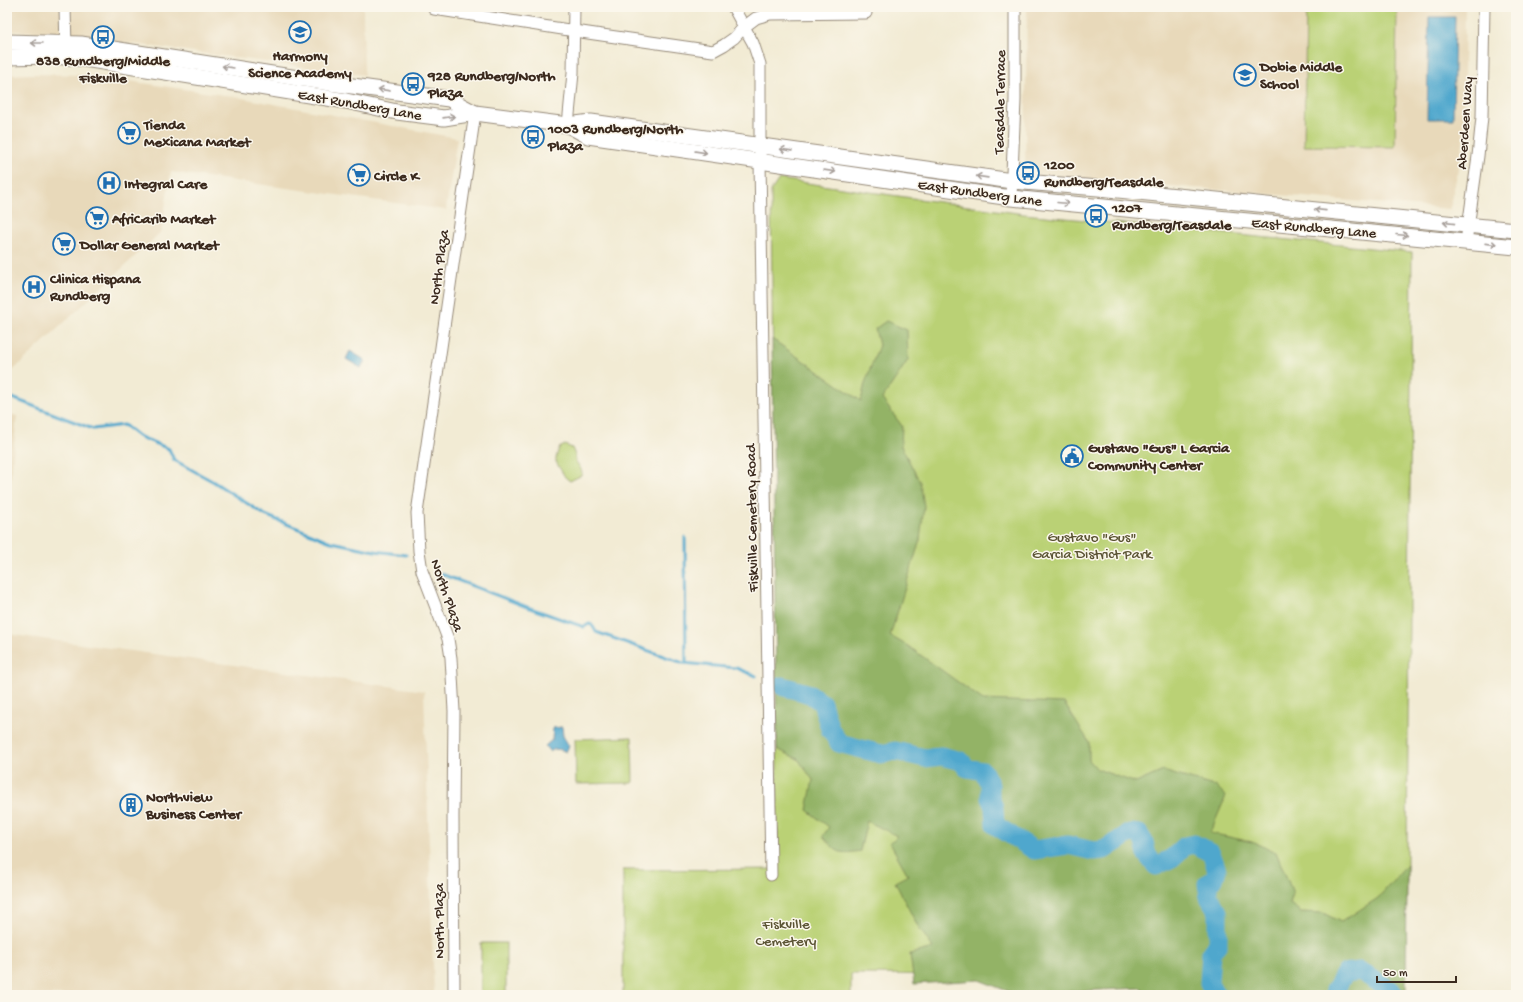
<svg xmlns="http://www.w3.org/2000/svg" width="1523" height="1002" viewBox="0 0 1523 1002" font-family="'Gochi Hand',sans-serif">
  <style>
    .built { fill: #e8d9ba }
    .green { fill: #bad175; stroke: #7a7e4a }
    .forest { fill: #93b366; stroke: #676e42 }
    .water { fill: #50a7cd; stroke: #466876 }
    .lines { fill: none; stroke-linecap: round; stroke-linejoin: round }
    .stream { stroke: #50a7cd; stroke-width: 3 }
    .river { stroke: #50a7cd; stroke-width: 19 }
    .street-casing { stroke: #968a79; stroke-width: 13 }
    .secondary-casing { stroke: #968a79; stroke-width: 17 }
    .street { stroke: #fff; stroke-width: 11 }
    .secondary { stroke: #fff; stroke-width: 15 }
    .oneway { stroke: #a79f9a }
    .labels { text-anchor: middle; stroke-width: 3; stroke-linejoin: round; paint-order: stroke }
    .poi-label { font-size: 15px; font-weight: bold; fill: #3b2a1e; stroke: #fbf7ec; text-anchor: start }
    .street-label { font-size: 15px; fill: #3b2a1e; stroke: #fbf7ec }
    .park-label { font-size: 15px; fill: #5b5434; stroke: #fbf7ec }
  </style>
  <rect width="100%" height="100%" fill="#fbf7ec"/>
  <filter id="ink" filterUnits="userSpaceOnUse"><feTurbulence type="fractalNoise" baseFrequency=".025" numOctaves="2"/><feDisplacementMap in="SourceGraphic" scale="8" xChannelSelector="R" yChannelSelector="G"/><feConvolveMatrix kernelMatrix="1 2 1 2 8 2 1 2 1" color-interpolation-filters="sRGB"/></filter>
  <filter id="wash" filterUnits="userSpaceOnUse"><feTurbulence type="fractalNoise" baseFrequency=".012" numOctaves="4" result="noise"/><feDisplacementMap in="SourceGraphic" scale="16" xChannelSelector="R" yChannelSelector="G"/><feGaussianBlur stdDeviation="0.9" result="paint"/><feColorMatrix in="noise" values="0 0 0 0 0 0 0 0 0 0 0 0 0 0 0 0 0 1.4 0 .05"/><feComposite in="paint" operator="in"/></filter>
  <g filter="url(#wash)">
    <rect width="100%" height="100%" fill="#f2ebd4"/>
    <!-- built -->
    <g class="built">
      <polygon points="7,7 363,7 364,75 46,32 7,31"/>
      <polygon points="1027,7 1465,7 1463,143 1450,209 1025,174"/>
      <polygon points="31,74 88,75 231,96 457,138 446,210 171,172 161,232 7,376 7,75"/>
      <polygon points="7,413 17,416 7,516"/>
      <polygon points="7,634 424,691 434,995 7,995"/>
    </g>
    <!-- green -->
    <g class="green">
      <polygon points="1306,7 1397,7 1395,147 1304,146"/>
      <polygon points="779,179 1024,214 1412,252 1406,978 851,974 851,995 623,995 623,870 778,869 771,191"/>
      <path d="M565,445L572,448L575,455V460C578,465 582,468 582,475L570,481L565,477L556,462V458L559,448Z"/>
      <polygon points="632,737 633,783 576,784 575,739"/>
      <rect x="481" y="943" width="25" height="52"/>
    </g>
    <!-- forest -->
    <path class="forest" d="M886,321L907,330L908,360L882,399L902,426L901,446L920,482L924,506L920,540L890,636L908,646L983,700L1064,703L1089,742V760L1097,769L1136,783L1163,771L1217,787L1226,796L1210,833L1252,842L1276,852L1293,893L1290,904L1301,912L1323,913L1341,922L1378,898L1407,865L1406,995H1141L1142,988L1015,994L979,980L914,984L910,954L933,948L916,923L895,882L908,875L890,843L897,836L867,821L860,851C837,855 837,852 823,836L829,827L807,810L813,780L798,759L777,749L772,339L861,401L865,383L879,345L875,329Z"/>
    <!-- water -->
    <g class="water">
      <polygon points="1429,17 1455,17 1453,119 1427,119"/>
      <polygon points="350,351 365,360 361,368 346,359"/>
      <path d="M562,727L563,736L569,746L566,752C561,749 554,748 550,752L545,746L552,740L553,728Z"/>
    </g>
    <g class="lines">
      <!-- stream -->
      <g class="stream">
        <polyline points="7,396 93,429 124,425 138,436 169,449 174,460 214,482 265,515 331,542 375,551 406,555"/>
        <polyline points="685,537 686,663"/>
        <polyline points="436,572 527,607 584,627 589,624 592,625 596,632 683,663 736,668 756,676"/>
      </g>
      <!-- river -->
      <g class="river">
        <polyline points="782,686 810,694 822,703 830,729 839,743 881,754 895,751 925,758 941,756 961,761 967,768 983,771 990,785 990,798 994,807 995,825 1034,850 1068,845 1093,851 1104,850 1130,833 1139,834 1144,842 1147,855 1156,866 1172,858 1185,846 1194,844 1211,853 1217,870 1215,877 1207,884 1209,897 1218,912 1218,944 1211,952 1209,983 1216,995"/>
        <polyline points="1335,995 1335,990 1345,973 1360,971 1389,989 1395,995"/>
      </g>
    </g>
  </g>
  <g filter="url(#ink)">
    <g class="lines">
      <!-- street casing -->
      <g class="street-casing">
        <g id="street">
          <polyline points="65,7 66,50"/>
          <polyline points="434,7 434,9 588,33 713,51 724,45 734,38 744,27 756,18 770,14 866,13"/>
          <polyline points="733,7 753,43 760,64 760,161 771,875"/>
          <polyline points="568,125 573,73 574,7"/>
          <polyline points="1011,198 1015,100 1015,7"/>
          <polyline points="1466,242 1478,156 1482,117 1484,7"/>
          <polyline points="454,995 453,817 454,711 451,658 448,639 422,571 419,551 417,513 475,113"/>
        </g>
      </g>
      <!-- secondary casing -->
      <g class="secondary-casing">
        <g id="secondary">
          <polyline points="7,42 81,44 330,83 449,99 475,113"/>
          <polyline points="7,57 51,56 78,58 346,101 397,112 444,118 475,113 568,125 591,122 1012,181 1098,188 1516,230"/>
          <polyline points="568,125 588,136 1011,198 1516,247"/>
        </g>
      </g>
      <!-- street -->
      <use href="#street" class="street"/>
      <!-- secondary -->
      <use href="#secondary" class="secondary"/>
    </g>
    <!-- one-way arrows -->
    <defs><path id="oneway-shaft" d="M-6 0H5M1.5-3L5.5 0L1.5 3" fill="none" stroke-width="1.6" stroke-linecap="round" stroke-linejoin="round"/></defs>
    <g class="oneway">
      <use href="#oneway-shaft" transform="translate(37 43) rotate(-180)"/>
      <use href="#oneway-shaft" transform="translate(228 67) rotate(-171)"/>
      <use href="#oneway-shaft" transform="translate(384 90) rotate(-172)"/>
      <use href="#oneway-shaft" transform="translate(449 117) rotate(-8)"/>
      <use href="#oneway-shaft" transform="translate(786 150) rotate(-172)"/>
      <use href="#oneway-shaft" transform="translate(701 152) rotate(8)"/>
      <use href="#oneway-shaft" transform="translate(830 171) rotate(8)"/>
      <use href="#oneway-shaft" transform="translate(982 177) rotate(-172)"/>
      <use href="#oneway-shaft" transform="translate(1063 203) rotate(5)"/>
      <use href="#oneway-shaft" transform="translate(1320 210) rotate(-174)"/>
      <use href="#oneway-shaft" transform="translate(1449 223) rotate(-174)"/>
      <use href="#oneway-shaft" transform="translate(1402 235) rotate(5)"/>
      <use href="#oneway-shaft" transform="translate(1491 244) rotate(6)"/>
    </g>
  </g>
  <!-- icons -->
  <defs>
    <g id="school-ring" transform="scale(1.15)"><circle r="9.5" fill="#fbf7ec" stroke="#1f6fb2" stroke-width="1.5"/><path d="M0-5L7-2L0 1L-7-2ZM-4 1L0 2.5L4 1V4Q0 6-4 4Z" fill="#1f6fb2"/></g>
    <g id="bus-ring" transform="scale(1.15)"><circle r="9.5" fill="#fbf7ec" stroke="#1f6fb2" stroke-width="1.5"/><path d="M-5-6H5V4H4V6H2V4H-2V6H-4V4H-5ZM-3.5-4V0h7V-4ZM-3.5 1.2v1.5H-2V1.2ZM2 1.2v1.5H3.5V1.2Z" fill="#1f6fb2"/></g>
    <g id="supermarket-ring" transform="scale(1.15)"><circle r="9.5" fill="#fbf7ec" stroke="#1f6fb2" stroke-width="1.5"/><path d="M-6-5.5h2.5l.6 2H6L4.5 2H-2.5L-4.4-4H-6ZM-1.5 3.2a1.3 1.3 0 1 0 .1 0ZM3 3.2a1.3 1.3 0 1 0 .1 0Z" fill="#1f6fb2"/></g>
    <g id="hospital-ring" transform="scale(1.15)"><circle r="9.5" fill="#fbf7ec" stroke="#1f6fb2" stroke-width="1.5"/><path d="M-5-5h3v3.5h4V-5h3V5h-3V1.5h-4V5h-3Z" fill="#1f6fb2"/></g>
    <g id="civic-ring" transform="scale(1.15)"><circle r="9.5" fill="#fbf7ec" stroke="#1f6fb2" stroke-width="1.5"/><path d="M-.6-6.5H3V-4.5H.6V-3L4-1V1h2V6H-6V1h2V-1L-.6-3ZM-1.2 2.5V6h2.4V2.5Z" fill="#1f6fb2"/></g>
    <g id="building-ring" transform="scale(1.15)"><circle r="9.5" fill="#fbf7ec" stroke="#1f6fb2" stroke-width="1.5"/><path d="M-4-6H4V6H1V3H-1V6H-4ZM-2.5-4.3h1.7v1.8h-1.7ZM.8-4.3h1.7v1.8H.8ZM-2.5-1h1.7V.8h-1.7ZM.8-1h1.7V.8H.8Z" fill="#1f6fb2"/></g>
  </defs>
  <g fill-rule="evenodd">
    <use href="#school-ring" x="300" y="32"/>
    <use href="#bus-ring" x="103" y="37"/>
    <use href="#school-ring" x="1245" y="75"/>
    <use href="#bus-ring" x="413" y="84"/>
    <use href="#supermarket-ring" x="129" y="133"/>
    <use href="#bus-ring" x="533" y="137"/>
    <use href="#bus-ring" x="1028" y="173"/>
    <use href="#supermarket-ring" x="359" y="175"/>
    <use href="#hospital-ring" x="109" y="183"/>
    <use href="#bus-ring" x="1096" y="216"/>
    <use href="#supermarket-ring" x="97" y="218"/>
    <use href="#supermarket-ring" x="64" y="244"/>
    <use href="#hospital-ring" x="34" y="287"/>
    <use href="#civic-ring" x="1072" y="456"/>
    <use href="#building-ring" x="131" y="805"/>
  </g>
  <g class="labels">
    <!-- poi labels -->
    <g class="poi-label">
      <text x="300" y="60" text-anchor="middle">Harmony<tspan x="300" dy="17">Science Academy</tspan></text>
      <text x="103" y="65" text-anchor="middle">838 Rundberg/Middle<tspan x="103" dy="17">Fiskville</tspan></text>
      <text x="1260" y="71">Dobie Middle<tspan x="1260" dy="17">School</tspan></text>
      <text x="428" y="80">928 Rundberg/North<tspan x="428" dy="17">Plaza</tspan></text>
      <text x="144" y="129">Tienda<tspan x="144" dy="17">Mexicana Market</tspan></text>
      <text x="548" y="133">1003 Rundberg/North<tspan x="548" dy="17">Plaza</tspan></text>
      <text x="1044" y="169">1200<tspan x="1044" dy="17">Rundberg/Teasdale</tspan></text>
      <text x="374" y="180">Circle K</text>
      <text x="124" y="188">Integral Care</text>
      <text x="1112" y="212">1207<tspan x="1112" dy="17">Rundberg/Teasdale</tspan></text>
      <text x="112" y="223">AfriCarib Market</text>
      <text x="80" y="249">Dollar General Market</text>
      <text x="50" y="283">Clinica Hispana<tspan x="50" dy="17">Rundberg</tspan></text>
      <text x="1088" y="452">Gustavo "Gus" L Garcia<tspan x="1088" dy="17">Community Center</tspan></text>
      <text x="146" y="801">Northview<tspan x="146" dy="17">Business Center</tspan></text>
    </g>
    <!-- street labels -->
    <g class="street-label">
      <text transform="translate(999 102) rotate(-89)" y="5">Teasdale Terrace</text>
      <text transform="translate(360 104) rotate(10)" y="5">East Rundberg Lane</text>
      <text transform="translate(1464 123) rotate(-86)" y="5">Aberdeen Way</text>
      <text transform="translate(980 192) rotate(8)" y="5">East Rundberg Lane</text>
      <text transform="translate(1314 227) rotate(5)" y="5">East Rundberg Lane</text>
      <text transform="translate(438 267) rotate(-82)" y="5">North Plaza</text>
      <text transform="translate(751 518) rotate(-91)" y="5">Fiskville Cemetery Road</text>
      <text transform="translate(448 595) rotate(71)" y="5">North Plaza</text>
      <text transform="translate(438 921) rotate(-90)" y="5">North Plaza</text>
    </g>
    <!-- park labels -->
    <g class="park-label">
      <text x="1092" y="541">Gustavo "Gus"<tspan x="1092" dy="17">Garcia District Park</tspan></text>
      <text x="786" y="928">Fiskville<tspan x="786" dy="17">Cemetery</tspan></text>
    </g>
  </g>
  <!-- margin -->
  <rect width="1523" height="1002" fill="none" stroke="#fbf7ec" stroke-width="24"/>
  <!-- scale -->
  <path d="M1377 976v6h79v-6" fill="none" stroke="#3b2a1e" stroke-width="2"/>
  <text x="1383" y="976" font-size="12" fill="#3b2a1e" stroke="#fbf7ec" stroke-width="3" paint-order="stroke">50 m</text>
</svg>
